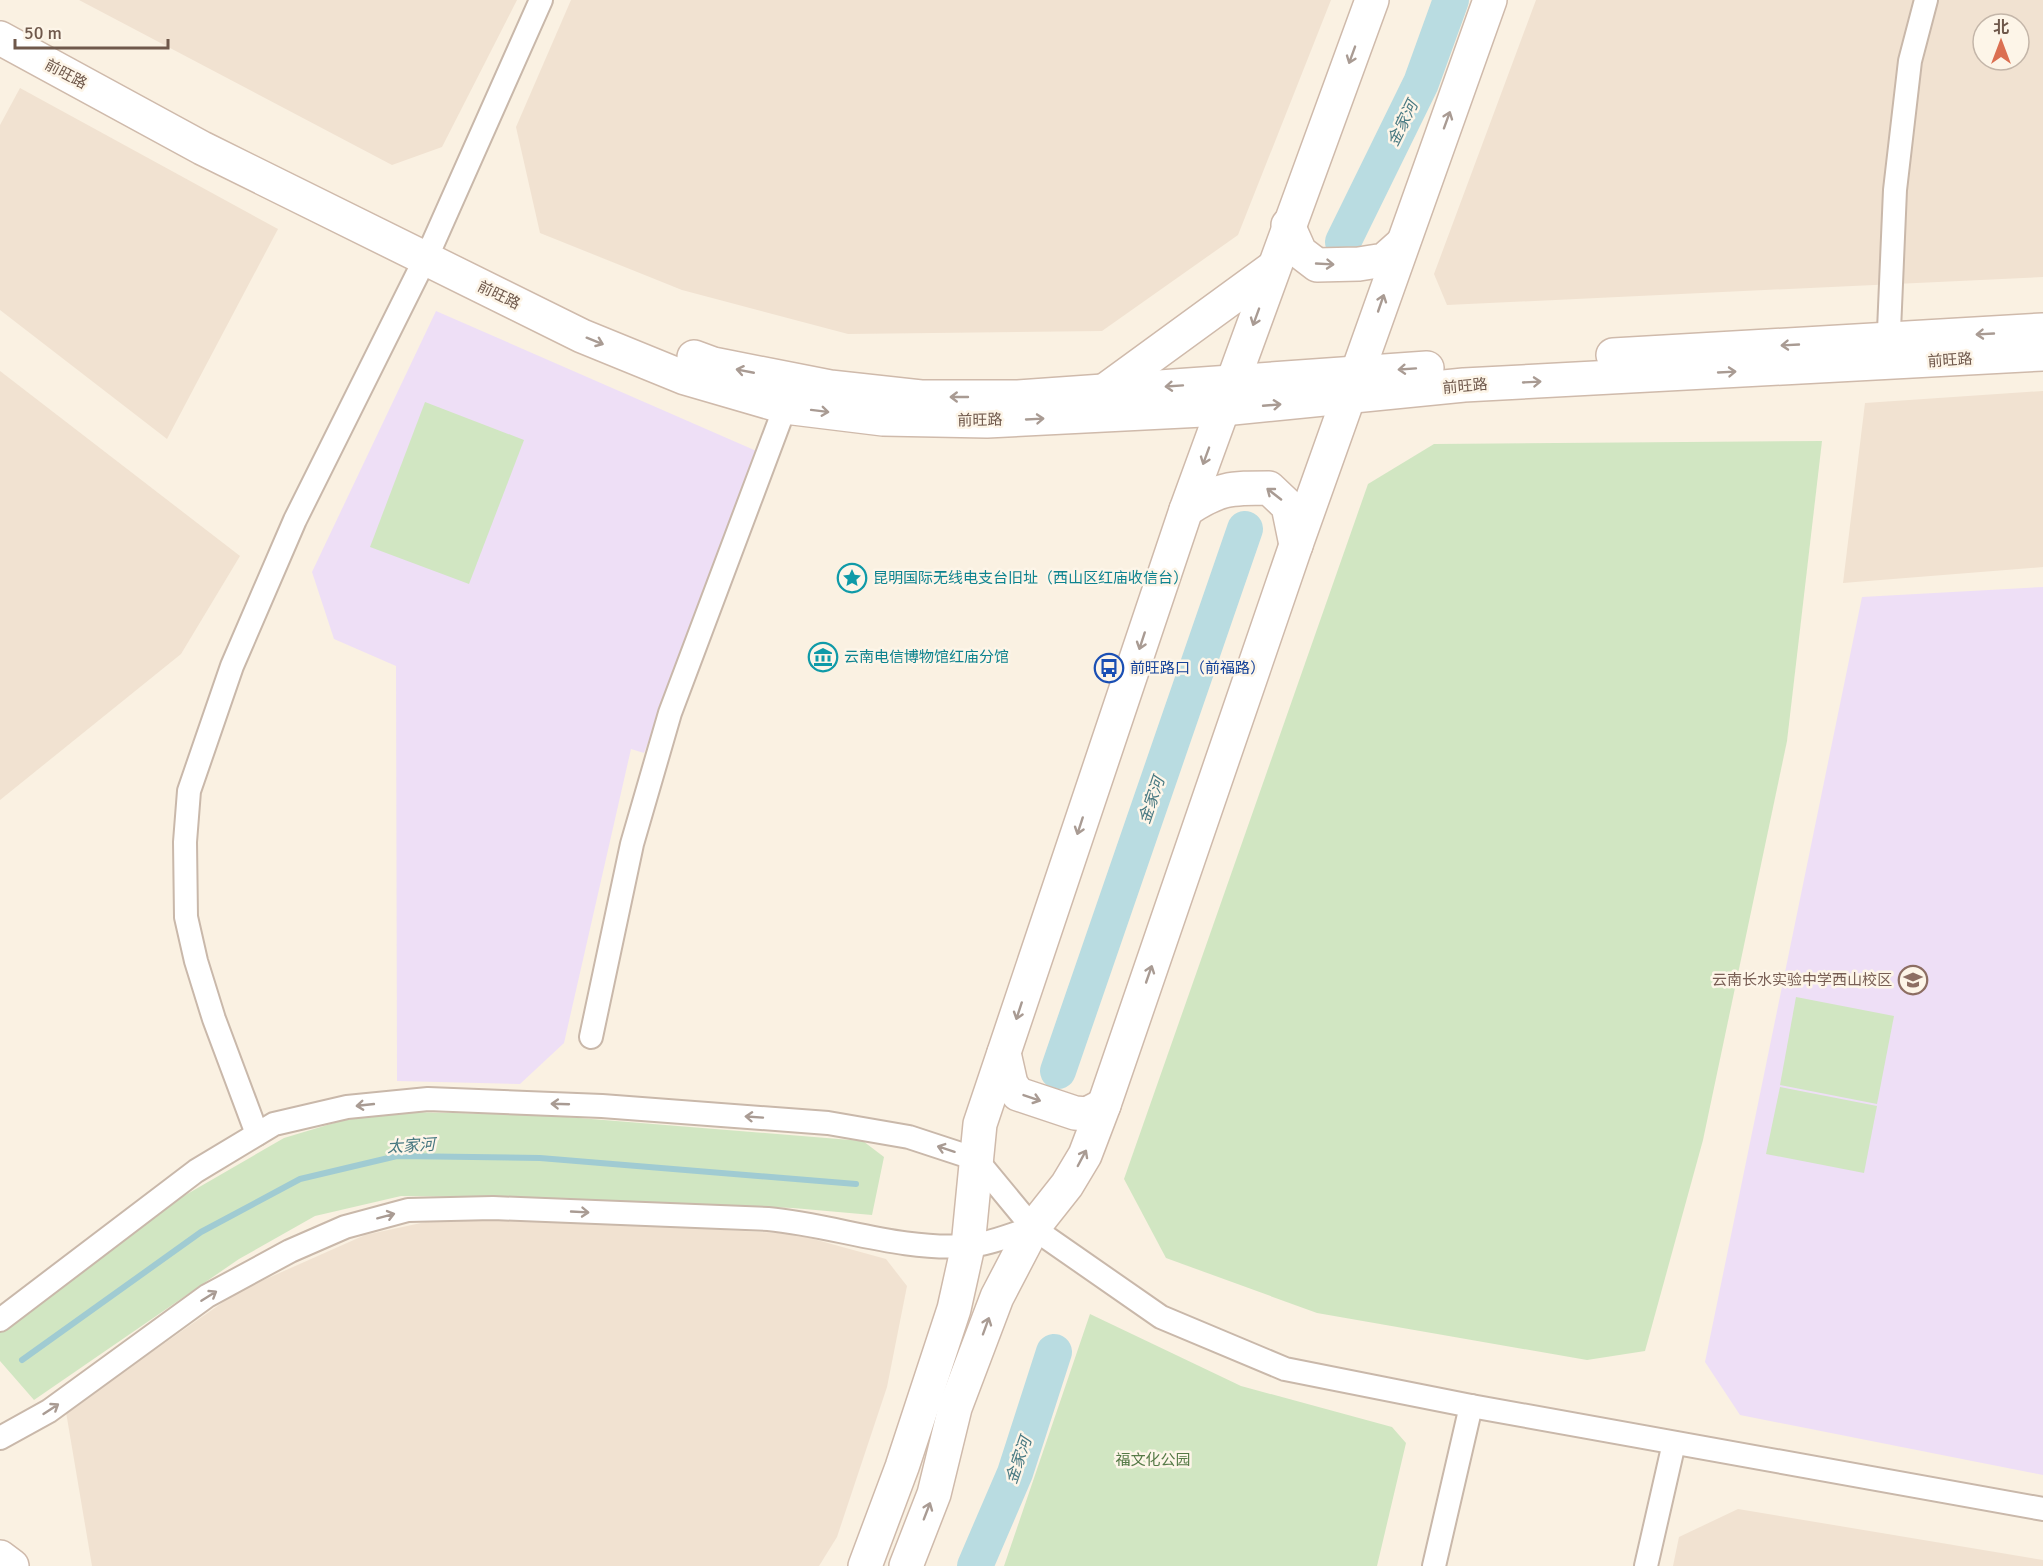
<svg xmlns="http://www.w3.org/2000/svg" width="2043" height="1566" viewBox="0 0 2043 1566" font-family="Signika,'Noto Sans SC',sans-serif">
  <style>
    .residential { fill: #f1e2d1; fill-rule: evenodd }
    .education { fill: #eedff6 }
    .green { fill: #d1e6c2 }
    .lines { fill: none; stroke-linecap: round; stroke-linejoin: round }
    .stream { stroke: #a0cbd2; stroke-width: 6 }
    .river { stroke: #b9dce1; stroke-width: 36 }
    .street-casing { stroke: #c9b8aa; stroke-width: 26 }
    .secondary-casing { stroke: #cfbaab; stroke-width: 36 }
    .street { stroke: #fff; stroke-width: 22 }
    .secondary { stroke: #fff; stroke-width: 33 }
    .oneway { stroke: #a99b93 }
    .labels { text-anchor: middle; stroke-width: 5; stroke-linejoin: round; paint-order: stroke }
    .street-label { font-size: 15px; fill: #6f584b; stroke: #fdf5e8 }
    .culture-label { font-size: 15px; fill: #0d838f; stroke: #fdf5e8; text-anchor: start }
    .transit-label { font-size: 15px; fill: #164399; stroke: #fdf5e8; text-anchor: start }
    .education-label { font-size: 15px; fill: #785e54; stroke: #fdf5e8; text-anchor: end }
    .park-label { font-size: 15px; fill: #567a47; stroke: #fdf5e8 }
    .water-label { font-size: 16px; font-style: italic; fill: #477881; stroke: #fdf5e8 }
  </style>
  <rect width="100%" height="100%" fill="#faf1e2"/>
  <!-- residential -->
  <g class="residential">
    <polygon points="79,0 517,0 442,147 392,165"/>
    <polygon points="571,0 1331,0 1238,235 1102,331 848,334 682,290 540,233 516,127"/>
    <path d="M1536,0H2043V277L1447,305L1434,274ZM1983,24H2019V60H1983Z"/>
    <polygon points="20,88 278,229 167,439 0,310 0,125"/>
    <polygon points="0,371 240,556 181,654 0,800"/>
    <polygon points="2043,391 2043,567 1843,583 1865,403"/>
    <polygon points="449,1217 552,1220 795,1234 886,1259 907,1286 887,1387 837,1537 819,1566 92,1566 66,1412 239,1291 365,1235"/>
    <polygon points="1738,1509 2043,1560 2043,1566 1673,1566 1679,1537"/>
  </g>
  <!-- education -->
  <g class="education">
    <polygon points="436,311 761,453 644,753 631,749 564,1043 520,1084 397,1081 396,666 334,639 312,572"/>
    <polygon points="2043,587 2043,1475 1740,1415 1705,1362 1862,597"/>
  </g>
  <!-- green -->
  <g class="green">
    <polygon points="425,402 524,440 469,584 370,547"/>
    <polygon points="1822,441 1787,741 1703,1140 1645,1351 1587,1360 1317,1313 1166,1258 1124,1179 1368,484 1434,444"/>
    <polygon points="1796,997 1894,1016 1877,1104 1780,1085"/>
    <polygon points="1780,1087 1877,1106 1864,1173 1766,1154"/>
    <polygon points="407,1112 542,1115 863,1141 884,1157 872,1215 793,1208 538,1198 401,1196 315,1216 239,1259 34,1400 0,1361 0,1332 182,1197 284,1138 344,1120"/>
    <polygon points="1090,1314 1241,1386 1392,1427 1406,1443 1377,1566 1004,1566"/>
  </g>
  <g class="lines">
    <!-- stream -->
    <polyline class="stream" points="22,1360 201,1232 300,1179 397,1156 540,1158 856,1184"/>
    <!-- river -->
    <g class="river">
      <polyline points="1343,242 1421,83 1451,0"/>
      <polyline points="1058,1071 1245,529"/>
      <polyline points="975,1566 1015,1473 1054,1352"/>
    </g>
    <!-- street casing -->
    <g class="street-casing">
      <g id="street">
        <polyline points="1888,354 1895,190 1910,61 1926,0"/>
        <polyline points="591,1037 632,844 670,713 785,407"/>
        <polyline points="257,1134 214,1019 196,961 186,917 185,842 189,791 232,666 295,520 433,243 541,0"/>
        <polyline points="0,1320 196,1171 274,1124 347,1107 428,1099 602,1106 828,1123 909,1137 976,1159 1033,1228 1161,1317 1285,1369 1471,1406 2043,1509"/>
        <path d="M0,1438L49,1411L207,1296L290,1251L345,1227L408,1210L493,1208L768,1219C834,1225 900,1251 967,1246C988,1245 1012,1234 1033,1228"/>
        <polyline points="1434,1566 1471,1406"/>
        <polyline points="1646,1566 1674,1443"/>
      </g>
    </g>
    <!-- secondary casing -->
    <g class="secondary-casing">
      <g id="secondary">
        <polyline points="0,38 202,148 582,336 685,378 785,407 883,419 987,421 1223,409 1464,385 2043,354"/>
        <polyline points="1288,225 1300,252 1317,265 1359,264 1384,260 1402,244"/>
        <polyline points="1613,355 2043,330"/>
        <polyline points="694,357 713,364 830,387 921,397 1018,397 1427,368"/>
        <polyline points="1104,391 1274,267"/>
        <path d="M1186,510C1219,488 1230,488 1269,488L1288,506L1296,545"/>
        <polyline points="1004,1053 1011,1084 1018,1094 1075,1113 1087,1114 1104,1105"/>
        <polyline points="0,1557 12,1566"/>
        <polyline points="865,1566 902,1467 954,1309 968,1246 980,1124 1186,510 1372,0"/>
        <polyline points="906,1566 934,1494 955,1408 997,1297 1033,1228 1067,1185 1085,1155 1104,1105 1296,545 1490,0"/>
      </g>
    </g>
    <!-- street -->
    <use href="#street" class="street"/>
    <!-- secondary -->
    <use href="#secondary" class="secondary"/>
  </g>
  <!-- one-way arrows -->
  <defs><path id="oneway-shaft" d="M-6 0H5M1.5-3L5.5 0L1.5 3" fill="none" stroke-width="1.6" stroke-linecap="round" stroke-linejoin="round" transform="scale(1.5)"/></defs>
  <g class="oneway">
    <use href="#oneway-shaft" transform="translate(1352 55) rotate(110)"/>
    <use href="#oneway-shaft" transform="translate(1447 120) rotate(-70)"/>
    <use href="#oneway-shaft" transform="translate(1325 264) rotate(3)"/>
    <use href="#oneway-shaft" transform="translate(1381 303) rotate(-71)"/>
    <use href="#oneway-shaft" transform="translate(1256 317) rotate(110)"/>
    <use href="#oneway-shaft" transform="translate(1985 334) rotate(177)"/>
    <use href="#oneway-shaft" transform="translate(595 341) rotate(22)"/>
    <use href="#oneway-shaft" transform="translate(1790 345) rotate(177)"/>
    <use href="#oneway-shaft" transform="translate(1407 369) rotate(176)"/>
    <use href="#oneway-shaft" transform="translate(745 371) rotate(-169)"/>
    <use href="#oneway-shaft" transform="translate(1727 372) rotate(-3)"/>
    <use href="#oneway-shaft" transform="translate(1532 382) rotate(-3)"/>
    <use href="#oneway-shaft" transform="translate(1174 386) rotate(176)"/>
    <use href="#oneway-shaft" transform="translate(959 397) rotate(180)"/>
    <use href="#oneway-shaft" transform="translate(1272 405) rotate(-5)"/>
    <use href="#oneway-shaft" transform="translate(820 411) rotate(7)"/>
    <use href="#oneway-shaft" transform="translate(1035 419) rotate(-3)"/>
    <use href="#oneway-shaft" transform="translate(1206 456) rotate(110)"/>
    <use href="#oneway-shaft" transform="translate(1274 494) rotate(-142)"/>
    <use href="#oneway-shaft" transform="translate(1142 641) rotate(108)"/>
    <use href="#oneway-shaft" transform="translate(1080 826) rotate(108)"/>
    <use href="#oneway-shaft" transform="translate(1149 974) rotate(-71)"/>
    <use href="#oneway-shaft" transform="translate(1019 1011) rotate(108)"/>
    <use href="#oneway-shaft" transform="translate(1032 1098) rotate(19)"/>
    <use href="#oneway-shaft" transform="translate(560 1104) rotate(-178)"/>
    <use href="#oneway-shaft" transform="translate(365 1105) rotate(174)"/>
    <use href="#oneway-shaft" transform="translate(754 1117) rotate(-176)"/>
    <use href="#oneway-shaft" transform="translate(946 1149) rotate(-162)"/>
    <use href="#oneway-shaft" transform="translate(1082 1158) rotate(-62)"/>
    <use href="#oneway-shaft" transform="translate(580 1212) rotate(3)"/>
    <use href="#oneway-shaft" transform="translate(386 1216) rotate(-15)"/>
    <use href="#oneway-shaft" transform="translate(209 1296) rotate(-32)"/>
    <use href="#oneway-shaft" transform="translate(986 1326) rotate(-70)"/>
    <use href="#oneway-shaft" transform="translate(51 1409) rotate(-33)"/>
    <use href="#oneway-shaft" transform="translate(927 1511) rotate(-69)"/>
  </g>
  <!-- icons -->
  <defs>
    <g id="sight-ring" transform="scale(1.5)"><circle r="9.5" fill="#fdf5e8" stroke="#0f9aa8" stroke-width="1.5"/><path d="M0-6L1.8-2.2L6-1.7L2.9 1.2L3.7 5.4L0 3.3L-3.7 5.4L-2.9 1.2L-6-1.7L-1.8-2.2Z" fill="#0f9aa8"/></g>
    <g id="museum-ring" transform="scale(1.5)"><circle r="9.5" fill="#fdf5e8" stroke="#0f9aa8" stroke-width="1.5"/><path d="M0-6L6-3V-2H-6V-3ZM-5-1h2V3h-2ZM-1-1h2V3h-2ZM3-1h2V3H3ZM-6 4H6V6H-6Z" fill="#0f9aa8"/></g>
    <g id="bus-ring" transform="scale(1.5)"><circle r="9.5" fill="#fdf5e8" stroke="#1a4fb4" stroke-width="1.5"/><path d="M-5-6H5V4H4V6H2V4H-2V6H-4V4H-5ZM-3.5-4V0h7V-4ZM-3.5 1.2v1.5H-2V1.2ZM2 1.2v1.5H3.5V1.2Z" fill="#1a4fb4"/></g>
    <g id="school-ring" transform="scale(1.5)"><circle r="9.5" fill="#fdf5e8" stroke="#8d6e63" stroke-width="1.5"/><path d="M0-5L7-2L0 1L-7-2ZM-4 1L0 2.5L4 1V4Q0 6-4 4Z" fill="#8d6e63"/></g>
  </defs>
  <g fill-rule="evenodd">
    <use href="#sight-ring" x="852" y="578"/>
    <use href="#museum-ring" x="823" y="657"/>
    <use href="#bus-ring" x="1109" y="668"/>
    <use href="#school-ring" x="1913" y="980"/>
  </g>
  <g class="labels">
    <!-- street labels -->
    <g class="street-label">
      <text transform="translate(66 74) rotate(28)" y="5">前旺路</text>
      <text transform="translate(499 295) rotate(26)" y="5">前旺路</text>
      <text transform="translate(1950 360) rotate(-4)" y="5">前旺路</text>
      <text transform="translate(1465 386) rotate(-5)" y="5">前旺路</text>
      <text transform="translate(980 420) rotate(-1)" y="5">前旺路</text>
    </g>
    <!-- culture labels -->
    <g class="culture-label">
      <text x="873" y="583">昆明国际无线电支台旧址（西山区红庙收信台）</text>
      <text x="844" y="662">云南电信博物馆红庙分馆</text>
    </g>
    <!-- transit labels -->
    <g class="transit-label">
      <text x="1130" y="673">前旺路口（前福路）</text>
    </g>
    <!-- education labels -->
    <g class="education-label">
      <text x="1892" y="985">云南长水实验中学西山校区</text>
    </g>
    <!-- park labels -->
    <g class="park-label">
      <text x="1153" y="1465">福文化公园</text>
    </g>
    <!-- water labels -->
    <g class="water-label">
      <text transform="translate(1402 123) rotate(-64)" y="6">金家河</text>
      <text transform="translate(1151 800) rotate(-71)" y="6">金家河</text>
      <text transform="translate(411 1145) rotate(-3)" y="6">太家河</text>
      <text transform="translate(1018 1460) rotate(-71)" y="6">金家河</text>
    </g>
  </g>
  <!-- north arrow -->
  <g transform="translate(2001 42)"><circle r="28" fill="#fdf5e8" stroke="#c4b6a9" stroke-width="1.5"/>
  <path d="M0-4.5L10 22L0 15L-10 22Z" fill="#db6f51"/>
  <text y="-9" font-size="16" font-weight="bold" text-anchor="middle" fill="#6f584b">北</text>
  </g>
  <!-- scale -->
  <path d="M15 39v9h153v-9" fill="none" stroke="#6f584b" stroke-width="3"/>
  <text x="24" y="39" font-size="18" fill="#6f584b" stroke="#fdf5e8" stroke-width="4.5" paint-order="stroke">50 m</text>
</svg>
